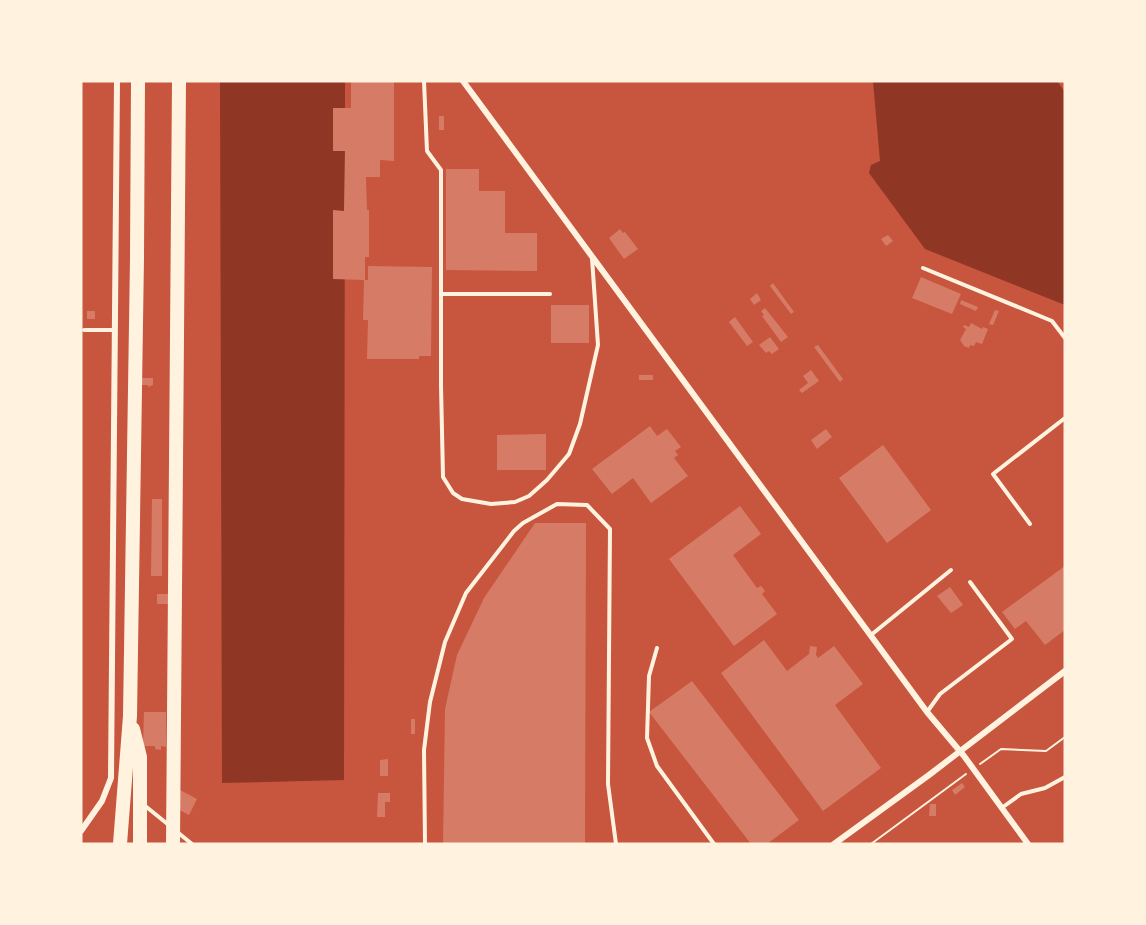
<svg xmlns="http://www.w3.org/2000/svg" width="1146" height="925" viewBox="0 0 1146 925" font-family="'Open Sans',sans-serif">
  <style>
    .water { fill: #8f3625 }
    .building { fill: #d67c66 }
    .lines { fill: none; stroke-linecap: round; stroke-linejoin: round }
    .path { stroke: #fff3e0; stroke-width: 2 }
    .service { stroke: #fff3e0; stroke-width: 4 }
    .minor { stroke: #fff3e0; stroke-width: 6 }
    .motorway { stroke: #fff3e0; stroke-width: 14 }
  </style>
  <rect width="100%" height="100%" fill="#c8553d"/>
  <!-- water -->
  <g class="water">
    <polygon points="220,81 345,81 344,780 222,783"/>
    <polygon points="873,81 1057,81 1065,92 1065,305 925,249 869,173 871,165 880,161"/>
  </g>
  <!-- building -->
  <g class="building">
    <polygon points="351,81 394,81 394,161 380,160 380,177 366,177 367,210 369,210 369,257 365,257 365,280 333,279 333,210 344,211 345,151 333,151 333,108 351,108"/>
    <rect x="439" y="116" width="5" height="14"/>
    <polygon points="446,169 479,169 479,191 505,191 505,233 537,233 537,271 446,270"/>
    <polygon points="620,229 623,233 625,232 638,249 624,259 609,238"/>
    <polygon points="888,235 893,241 886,246 881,239"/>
    <polygon points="368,266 432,267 431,356 419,356 419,359 367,359 368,320 363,320 364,280 368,280"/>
    <polygon points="921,277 961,294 952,314 912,298"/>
    <polygon points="773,283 794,312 791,314 770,286"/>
    <polygon points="757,293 761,300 754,305 750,299"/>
    <polygon points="961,300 978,307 976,311 960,304"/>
    <rect x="551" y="305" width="38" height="38"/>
    <polygon points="765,308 788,337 781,342 762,316 764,315 761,311"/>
    <polygon points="995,310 999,311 993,325 989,324"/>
    <rect x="87" y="311" width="8" height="8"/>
    <polygon points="735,317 753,342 747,346 729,322"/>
    <polygon points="971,323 982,329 983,327 988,329 982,344 976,342 974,346 970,345 969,348 964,346 960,340 966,329 963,327 964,325 969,327"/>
    <polygon points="770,337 779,349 772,354 769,351 766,353 759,345"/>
    <polygon points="818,345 843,379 840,382 814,347"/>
    <polygon points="811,370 819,381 802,393 799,390 808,383 803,376"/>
    <rect x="639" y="375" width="14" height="5"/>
    <polygon points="142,378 153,378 153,385 148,387 148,385 142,385"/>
    <polygon points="650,426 657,436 667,429 681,447 675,451 678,455 674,458 688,476 651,503 633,478 612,494 592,469"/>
    <polygon points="826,429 832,437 817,449 811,440"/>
    <polygon points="546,434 546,470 497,470 497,435"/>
    <polygon points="883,445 931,510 887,543 839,478"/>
    <polygon points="152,499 162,499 162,576 151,576"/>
    <polygon points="740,506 761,534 733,555 757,588 761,586 762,587 765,591 762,594 777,614 734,646 669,559"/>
    <polygon points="535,523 586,523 585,844 443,844 445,709 457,655 484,598"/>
    <polygon points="1065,566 1065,630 1045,645 1026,621 1015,629 1002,612"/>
    <polygon points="950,587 963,605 951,613 937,596"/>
    <rect x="157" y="594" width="13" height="10"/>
    <polygon points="764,640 787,671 809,654 810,646 817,647 816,655 818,658 834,646 863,684 835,705 881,768 823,811 721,673"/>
    <polygon points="692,681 799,820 767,844 751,844 649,712"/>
    <polygon points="144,712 166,712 166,747 161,746 161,750 155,749 155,746 143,746"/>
    <rect x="411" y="719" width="4" height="15"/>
    <polygon points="388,759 388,776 380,776 380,760"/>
    <polygon points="962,783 965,787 955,795 952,790"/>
    <polygon points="178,789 197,799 189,815 170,805"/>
    <polygon points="378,793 390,793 390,802 385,802 385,817 377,817"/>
    <polygon points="930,804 936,804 936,816 929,816"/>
  </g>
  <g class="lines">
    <!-- path -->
    <g class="path">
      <polyline points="980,764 1001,749 1046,751 1065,737"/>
      <polyline points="871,844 966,774"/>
    </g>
    <!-- service -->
    <g class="service">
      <polyline points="424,81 427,151 441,170 441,386 443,477 453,493 462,499 491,504 515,502 529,496 547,480 569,454 580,424 598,345 592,258"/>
      <polyline points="923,268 1052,321 1065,338"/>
      <polyline points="441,294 550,294"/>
      <polyline points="84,330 114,330"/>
      <polyline points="1030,524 993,474 1065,418"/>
      <polyline points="871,635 951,570"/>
      <polyline points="657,648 649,676 647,738 657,766 714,844"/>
      <polyline points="927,712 940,694 1012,639 970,582"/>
      <polyline points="144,805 170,826"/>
      <polyline points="1003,807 1021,794 1045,788 1065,777"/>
      <polyline points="176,831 192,844"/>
      <polyline points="425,844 424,750 430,702 445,642 466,593 514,531 523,523 557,504 587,505 610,529 608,784 616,844"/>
    </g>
    <!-- minor -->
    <g class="minor">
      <polyline points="463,81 927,712 964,756 1028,844"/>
      <polyline points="81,831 102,801 111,778 117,81"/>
      <polyline points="834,844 929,775 1065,671"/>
    </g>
    <!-- motorway -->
    <g class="motorway">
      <polyline points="133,729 140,757 140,844"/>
      <polyline points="120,844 130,716 137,258 138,81"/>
      <polyline points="173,844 179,81"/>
    </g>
  </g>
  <!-- border -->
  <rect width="1146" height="925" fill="none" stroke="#fff3e0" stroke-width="165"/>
</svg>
